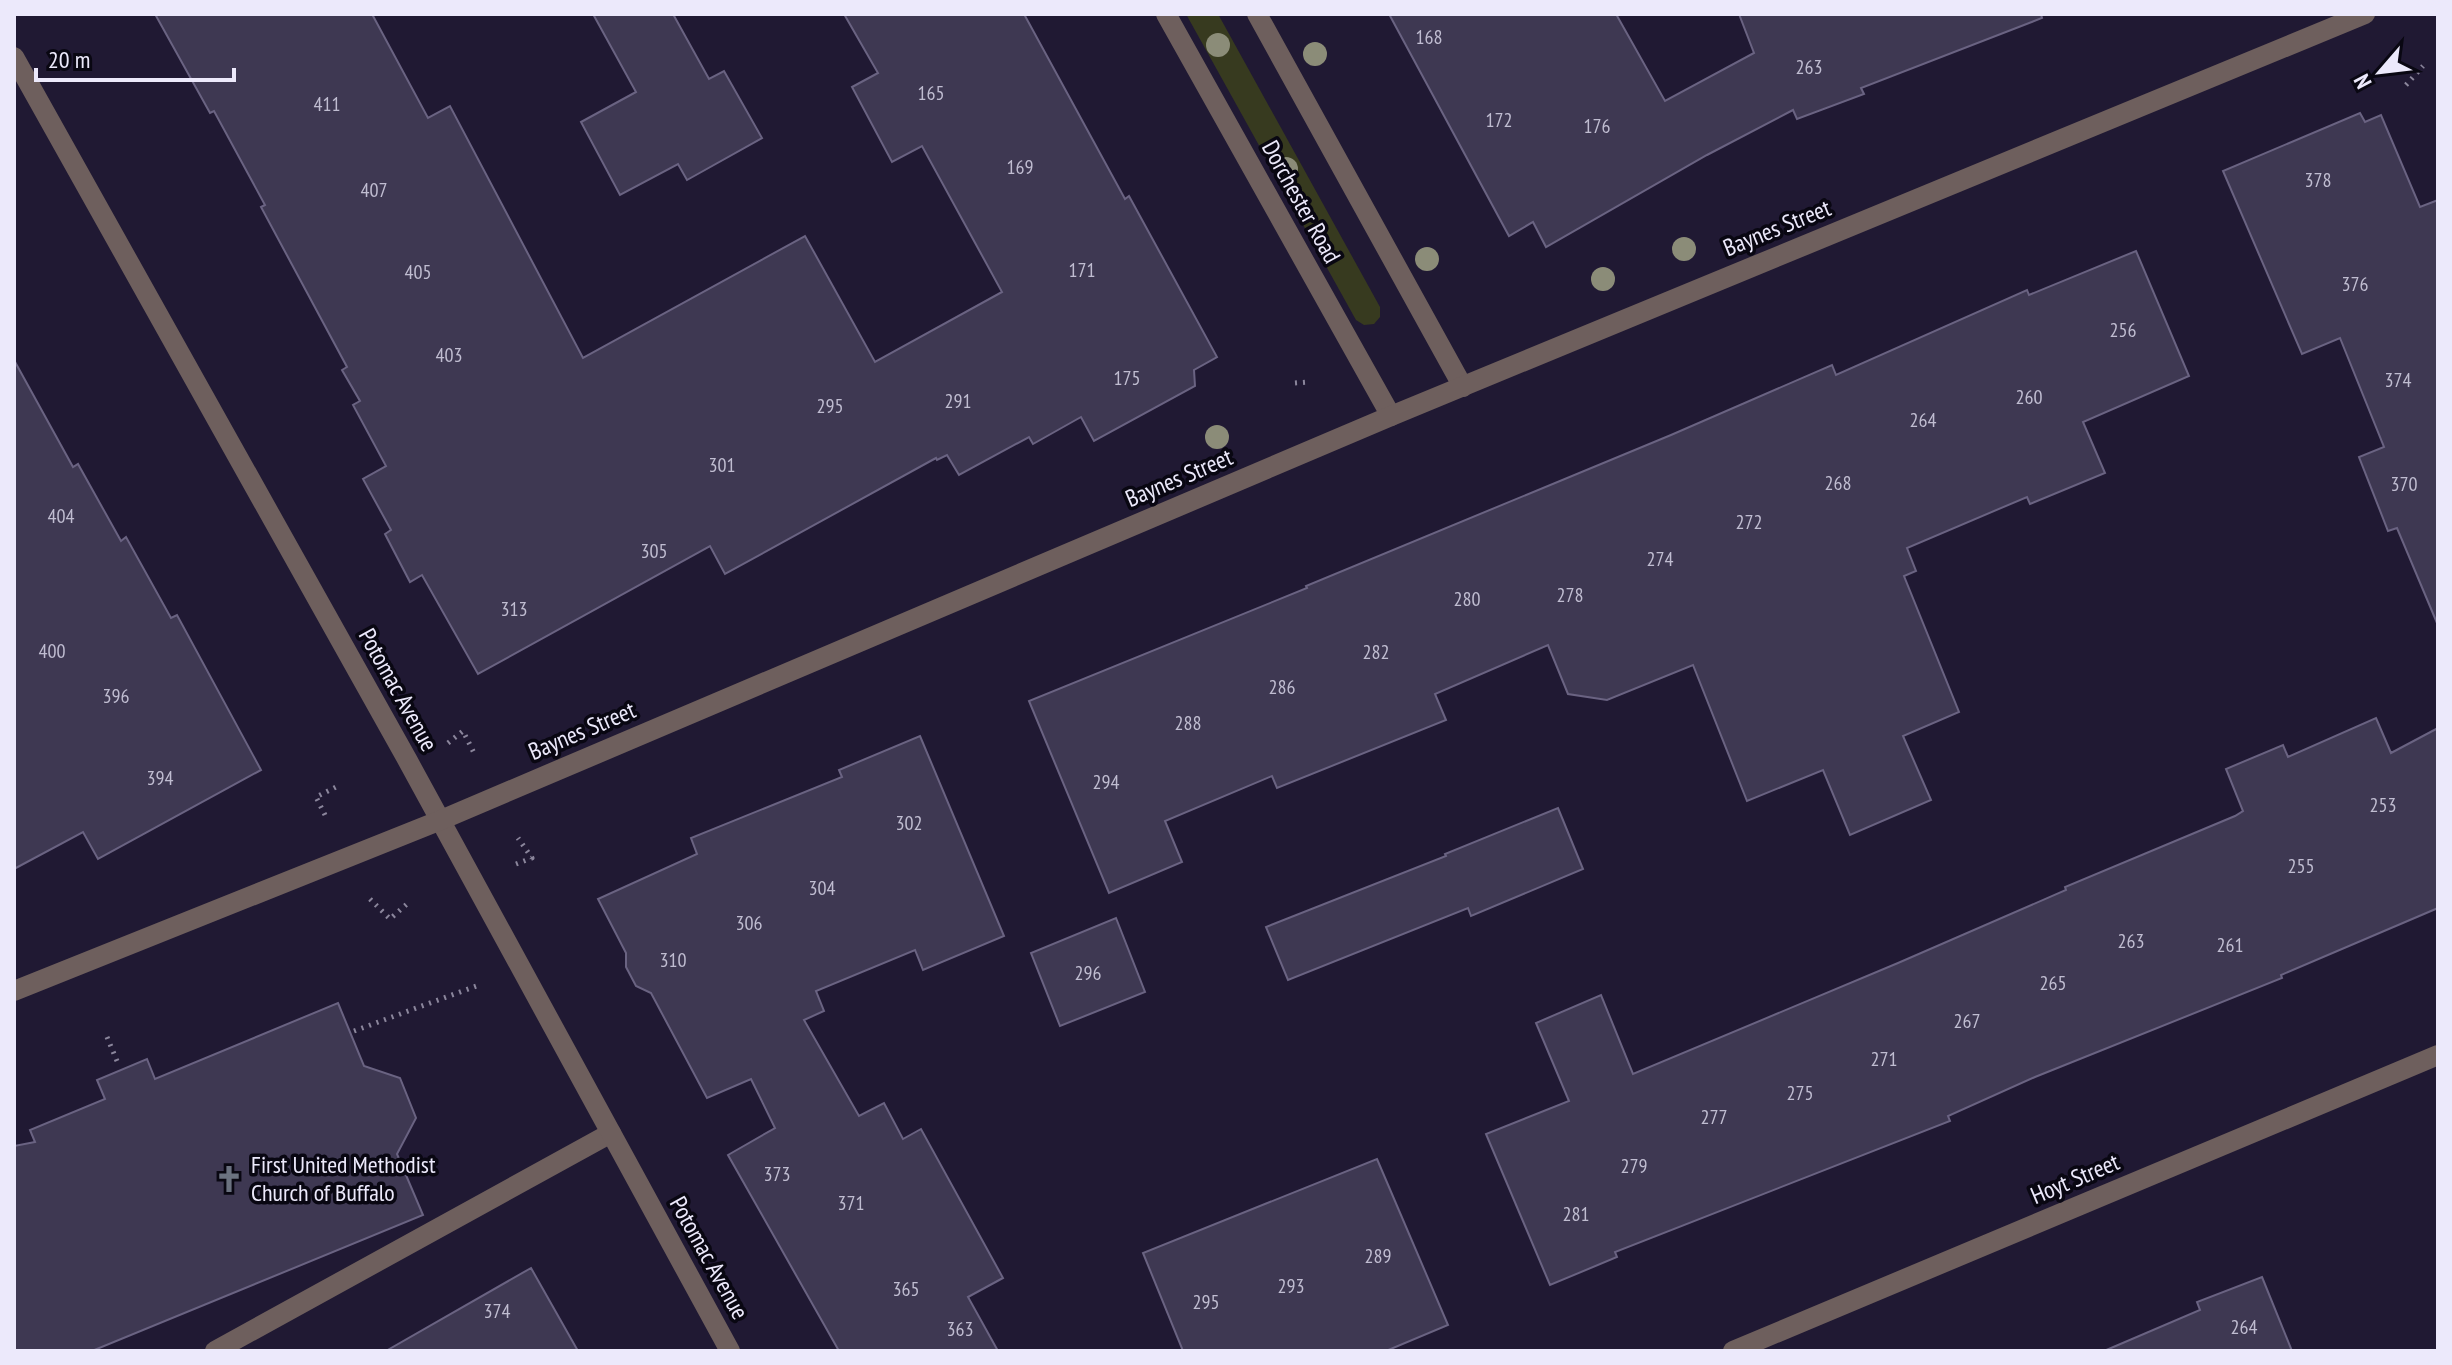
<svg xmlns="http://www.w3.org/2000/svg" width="2452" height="1365" viewBox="0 0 2452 1365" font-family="'PT Sans Narrow',sans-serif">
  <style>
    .green { fill: #373a1f }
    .building { fill: #3e3852; stroke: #6a6382; stroke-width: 2 }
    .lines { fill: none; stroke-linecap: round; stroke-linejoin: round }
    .path { stroke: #8b869c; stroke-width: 5; stroke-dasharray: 2 6; stroke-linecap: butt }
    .lane { stroke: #6e5f5d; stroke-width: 20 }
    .street { stroke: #6e5f5d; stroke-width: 20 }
    .tree { fill: #8b8c78 }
    .labels { text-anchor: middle; stroke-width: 7; stroke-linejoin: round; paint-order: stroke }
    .number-label { font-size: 20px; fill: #c0bdd1 }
    .street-label { font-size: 24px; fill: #ece9fb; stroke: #090712 }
    .poi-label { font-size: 24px; fill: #ece9fb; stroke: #090712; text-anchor: start }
  </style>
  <rect width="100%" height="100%" fill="#201933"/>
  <!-- green -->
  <polygon class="green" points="1186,14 1218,14 1380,307 1380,317 1374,324 1364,325 1356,320"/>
  <!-- building -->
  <g class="building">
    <polygon points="155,14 372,14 428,118 450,106 583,358 805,236 875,362 1002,292 922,146 892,162 852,87 878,73 844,14 1024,14 1125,199 1129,196 1217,357 1194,370 1195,386 1094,441 1081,417 1033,444 1029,437 959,475 947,455 937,460 936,458 725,574 710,546 478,674 422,575 410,582 385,534 391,530 363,479 386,466 353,405 360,401 342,370 347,367 261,207 265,205 214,111 210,113"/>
    <polygon points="593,14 673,14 709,79 724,71 762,138 687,180 678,164 620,195 581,122 636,92"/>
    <polygon points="1389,14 1616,14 1665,101 1754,53 1739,14 2041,14 2042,18 1861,88 1864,94 1797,119 1793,110 1707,155 1546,247 1533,222 1509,236"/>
    <polygon points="2360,113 2365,122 2381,115 2420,207 2438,200 2437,623 2397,528 2388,531 2359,457 2384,447 2340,338 2302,354 2223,171"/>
    <polygon points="2136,251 2189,376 2083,422 2105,473 2030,504 2027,497 1907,548 1916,571 1904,576 1959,712 1903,736 1931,800 1850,835 1823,770 1747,801 1693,665 1607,700 1568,694 1548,645 1435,694 1446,720 1277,788 1272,776 1165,821 1182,862 1109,893 1029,701 1307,588 1306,586 1671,435 1832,365 1836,375 2027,290 2029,295"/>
    <polygon points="14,360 73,467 78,464 121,541 126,537 171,618 177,615 261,770 98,859 83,832 14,869"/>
    <polygon points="2376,718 2391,753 2438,728 2438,908 2281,975 2282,978 2035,1077 1948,1116 1950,1121 1615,1252 1617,1257 1550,1285 1486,1134 1569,1101 1536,1023 1601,995 1633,1074 1898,963 2066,890 2065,887 2235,816 2243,811 2226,769 2283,745 2288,757"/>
    <polygon points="920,736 1004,936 923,970 915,950 816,991 824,1011 804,1020 859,1116 884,1103 903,1139 921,1129 1003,1278 968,1297 998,1351 839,1351 728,1155 775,1128 751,1079 707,1098 651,993 636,986 626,967 626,953 598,899 697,854 691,838 842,777 839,770"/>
    <polygon points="1558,808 1583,869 1471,916 1468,908 1288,980 1266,927 1446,856 1445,854"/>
    <polygon points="1116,918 1145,992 1060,1026 1031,953"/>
    <polygon points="338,1003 364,1066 400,1078 416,1118 397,1154 423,1215 92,1351 14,1351 14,1146 35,1142 30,1130 105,1099 97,1080 147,1059 155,1079"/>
    <polygon points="1377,1159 1448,1325 1386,1351 1183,1351 1143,1253"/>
    <polygon points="531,1268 578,1351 386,1351"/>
    <polygon points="2262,1277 2292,1351 2104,1351 2200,1310 2197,1302"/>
  </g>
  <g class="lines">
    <!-- path -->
    <g class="path">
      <polyline points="2406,85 2423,66"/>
      <polyline points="1295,383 1308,382"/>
      <polyline points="448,743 463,731 474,753"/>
      <polyline points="325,815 316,797 338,786"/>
      <polyline points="516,864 532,858 518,838"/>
      <polyline points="370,899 390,919 407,904"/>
      <polyline points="354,1031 479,985"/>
      <polyline points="107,1037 117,1061"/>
    </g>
    <!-- lane -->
    <polyline class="lane" points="215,1351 611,1133"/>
    <!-- street -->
    <g class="street">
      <polyline points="1166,14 1391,416"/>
      <polyline points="1257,14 1463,387"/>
      <polyline points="14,57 408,761 730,1351"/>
      <polyline points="14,991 441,820 1391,416 2365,14"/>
      <polyline points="1733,1351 2438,1055"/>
    </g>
  </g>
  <!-- trees -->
  <g class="tree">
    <circle cx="1218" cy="45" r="12"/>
    <circle cx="1315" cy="54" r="12"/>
    <circle cx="1286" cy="169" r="12"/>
    <circle cx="1684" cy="249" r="12"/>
    <circle cx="1427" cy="259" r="12"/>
    <circle cx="1603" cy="279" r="12"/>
    <circle cx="1217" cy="437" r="12"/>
  </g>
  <!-- icons -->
  <defs>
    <g id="church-bare" transform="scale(2.16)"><path d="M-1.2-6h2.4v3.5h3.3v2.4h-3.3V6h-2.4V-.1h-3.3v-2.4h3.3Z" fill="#6b7280" stroke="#090712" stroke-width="2.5" paint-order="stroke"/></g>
  </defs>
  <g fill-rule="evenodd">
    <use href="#church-bare" x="229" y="1179"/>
  </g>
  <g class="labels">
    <!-- number labels -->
    <g class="number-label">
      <text x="1429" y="44">168</text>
      <text x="1809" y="74">263</text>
      <text x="931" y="100">165</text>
      <text x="327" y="111">411</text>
      <text x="1499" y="127">172</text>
      <text x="1597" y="133">176</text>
      <text x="1020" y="174">169</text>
      <text x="2318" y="187">378</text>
      <text x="374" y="197">407</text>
      <text x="1082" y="277">171</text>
      <text x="418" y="279">405</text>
      <text x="2355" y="291">376</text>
      <text x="2123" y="337">256</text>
      <text x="449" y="362">403</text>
      <text x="1127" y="385">175</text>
      <text x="2398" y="387">374</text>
      <text x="2029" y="404">260</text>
      <text x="958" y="408">291</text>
      <text x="830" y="413">295</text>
      <text x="1923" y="427">264</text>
      <text x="722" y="472">301</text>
      <text x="1838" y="490">268</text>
      <text x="2404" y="491">370</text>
      <text x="61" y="523">404</text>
      <text x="1749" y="529">272</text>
      <text x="654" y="558">305</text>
      <text x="1660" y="566">274</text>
      <text x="1570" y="602">278</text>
      <text x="1467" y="606">280</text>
      <text x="514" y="616">313</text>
      <text x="52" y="658">400</text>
      <text x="1376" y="659">282</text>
      <text x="1282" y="694">286</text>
      <text x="116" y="703">396</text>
      <text x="1188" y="730">288</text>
      <text x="160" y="785">394</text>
      <text x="1106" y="789">294</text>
      <text x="2383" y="812">253</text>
      <text x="909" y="830">302</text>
      <text x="2301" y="873">255</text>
      <text x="822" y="895">304</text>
      <text x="749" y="930">306</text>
      <text x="2131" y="948">263</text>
      <text x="2230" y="952">261</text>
      <text x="673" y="967">310</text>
      <text x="1088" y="980">296</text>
      <text x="2053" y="990">265</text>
      <text x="1967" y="1028">267</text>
      <text x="1884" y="1066">271</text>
      <text x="1800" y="1100">275</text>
      <text x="1714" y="1124">277</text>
      <text x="1634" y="1173">279</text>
      <text x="777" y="1181">373</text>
      <text x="851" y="1210">371</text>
      <text x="1576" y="1221">281</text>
      <text x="1378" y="1263">289</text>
      <text x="1291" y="1293">293</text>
      <text x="906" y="1296">365</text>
      <text x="1206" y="1309">295</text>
      <text x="497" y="1318">374</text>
      <text x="2244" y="1334">264</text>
      <text x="960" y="1336">363</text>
    </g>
    <!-- street labels -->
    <g class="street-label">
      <text transform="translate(1301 202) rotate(61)" y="8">Dorchester Road</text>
      <text transform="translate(1777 228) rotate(-22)" y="8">Baynes Street</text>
      <text transform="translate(1179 478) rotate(-23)" y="8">Baynes Street</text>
      <text transform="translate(398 690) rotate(61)" y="8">Potomac Avenue</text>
      <text transform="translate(582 731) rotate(-23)" y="8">Baynes Street</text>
      <text transform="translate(2075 1179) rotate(-23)" y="8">Hoyt Street</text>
      <text transform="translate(709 1258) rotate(61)" y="8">Potomac Avenue</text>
    </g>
    <!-- poi labels -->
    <g class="poi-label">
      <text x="251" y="1173">First United Methodist<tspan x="251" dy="28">Church of Buffalo</tspan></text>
    </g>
  </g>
  <!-- border -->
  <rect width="2452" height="1365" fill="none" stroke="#ece9fb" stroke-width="32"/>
  <!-- north arrow -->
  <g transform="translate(2380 72) rotate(242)" stroke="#090712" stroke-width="6" paint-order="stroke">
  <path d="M0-6L14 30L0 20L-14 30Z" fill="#ece9fb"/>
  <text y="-12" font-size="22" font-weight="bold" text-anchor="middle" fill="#ece9fb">N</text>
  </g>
  <!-- scale -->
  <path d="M36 68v12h198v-12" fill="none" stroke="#ece9fb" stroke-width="4"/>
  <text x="48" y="68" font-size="24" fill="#ece9fb" stroke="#090712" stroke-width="6" paint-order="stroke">20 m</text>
</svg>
